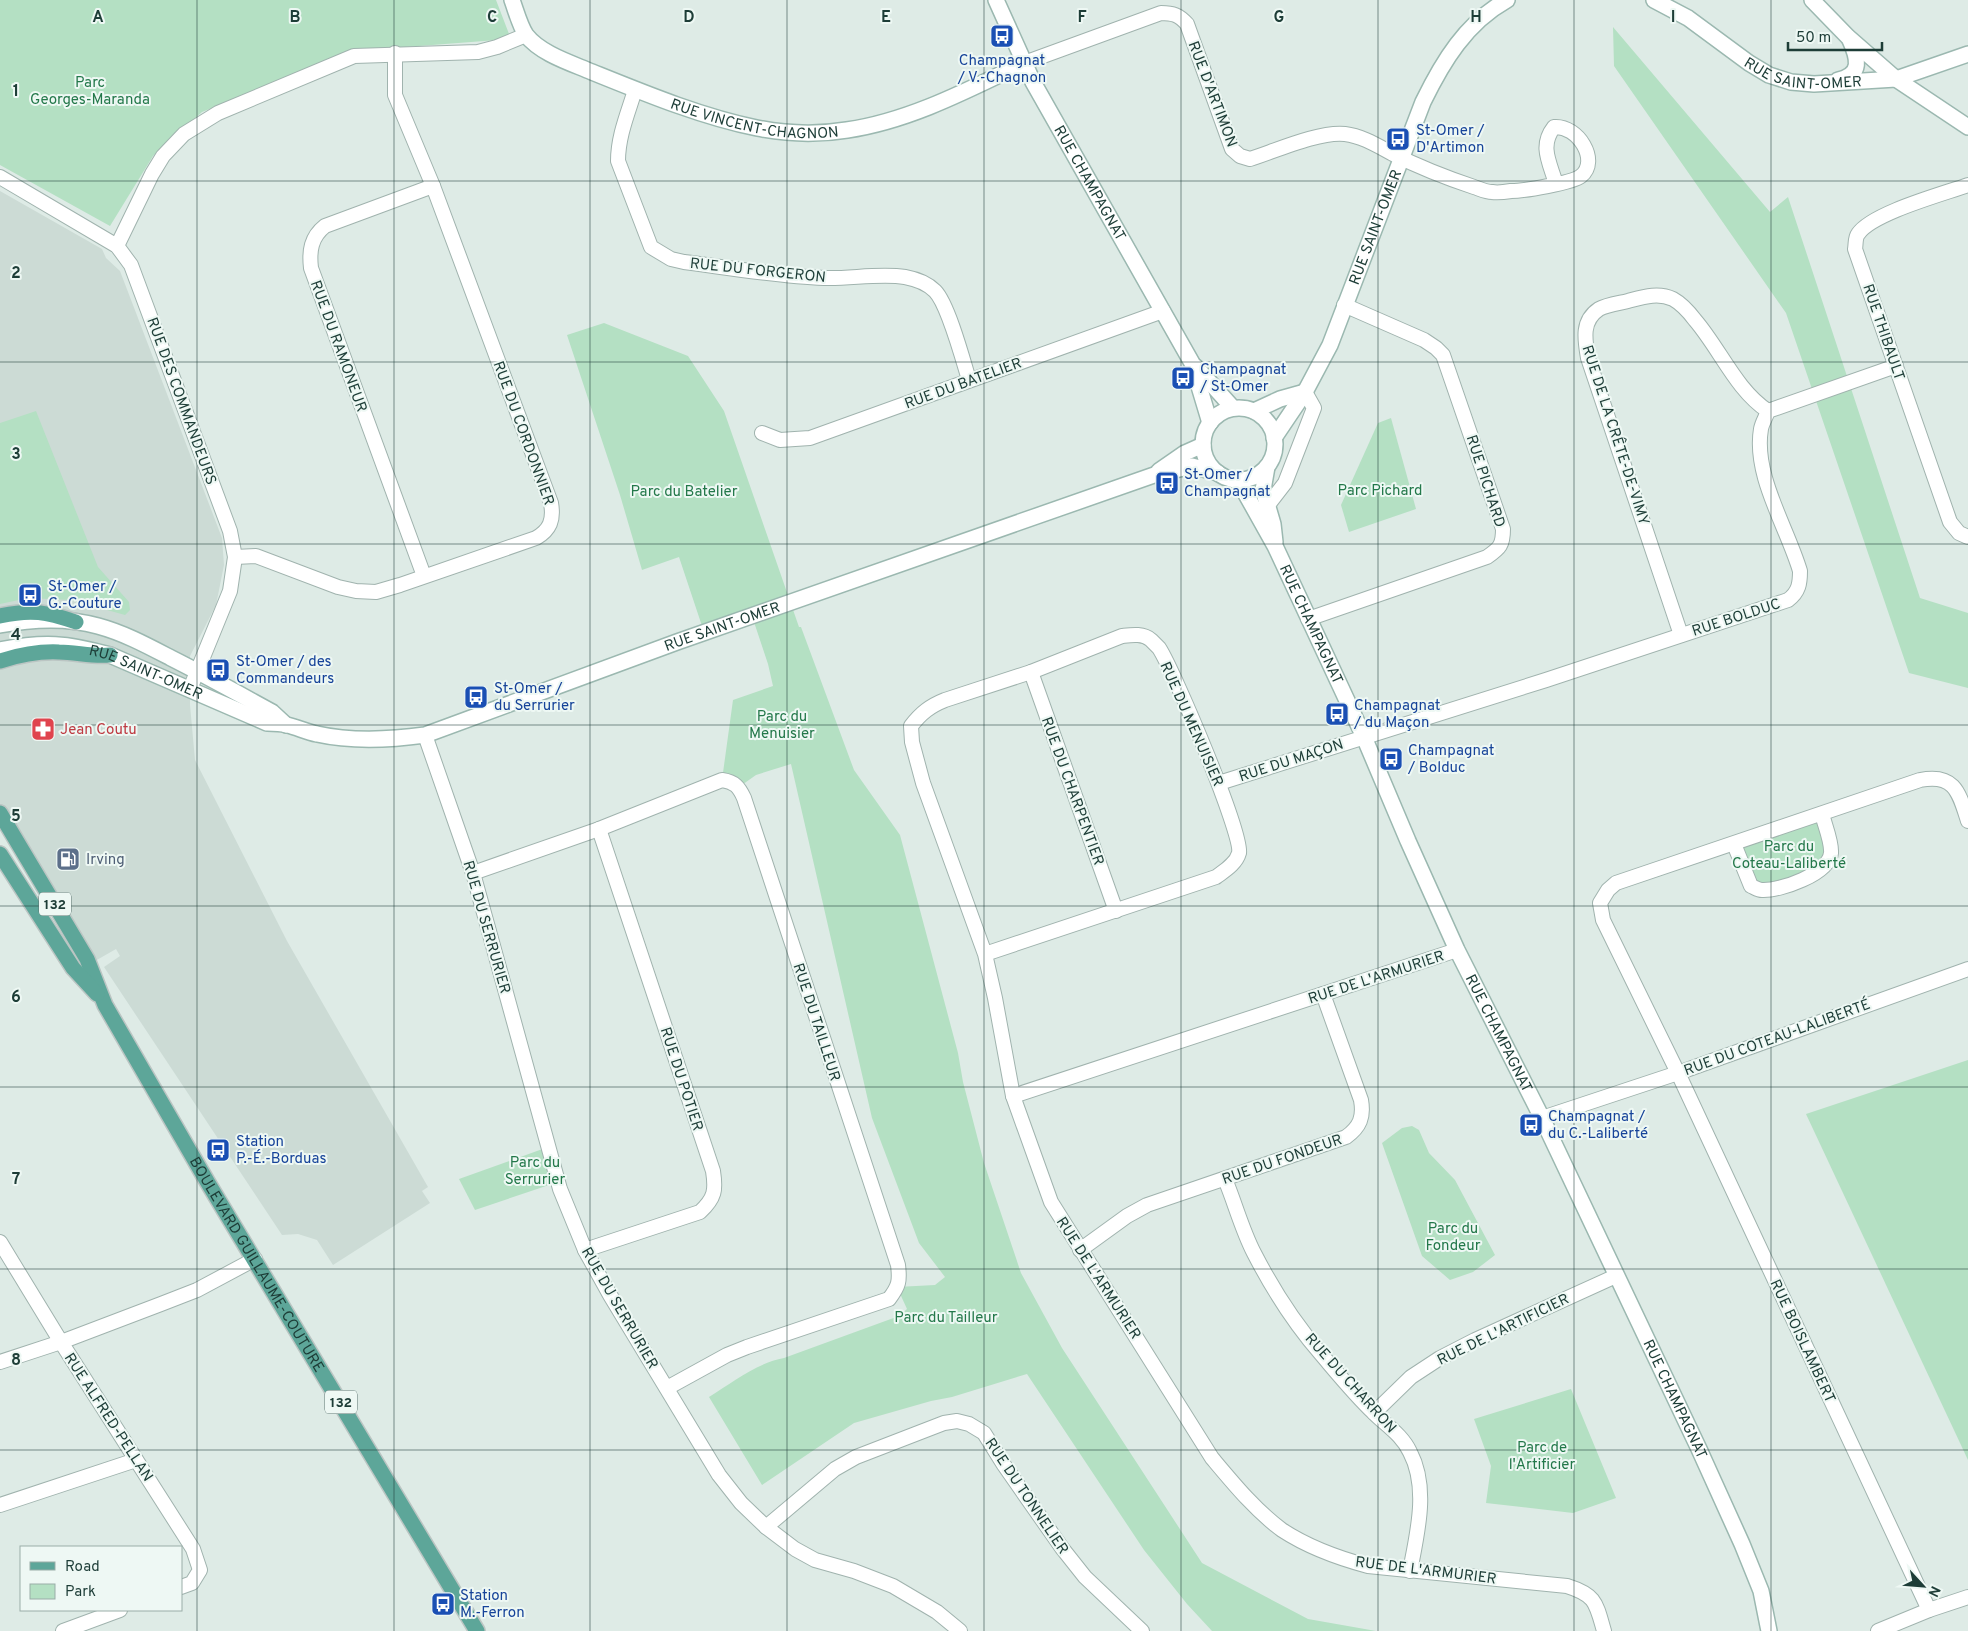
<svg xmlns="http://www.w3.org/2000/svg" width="1968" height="1631" viewBox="0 0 1968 1631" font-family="Overpass,sans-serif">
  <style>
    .built { fill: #ccdbd5 }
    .green { fill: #b4e0c3 }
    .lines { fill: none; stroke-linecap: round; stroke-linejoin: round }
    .street-casing { stroke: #a0b3ae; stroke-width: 16 }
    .secondary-casing { stroke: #9bb8b0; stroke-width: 18 }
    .primary-casing { stroke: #bbc5c3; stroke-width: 18 }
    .street { stroke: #fff; stroke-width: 14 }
    .secondary { stroke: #fff; stroke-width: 15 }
    .primary { stroke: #5da699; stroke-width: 15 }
    .grid { fill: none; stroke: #1d3d37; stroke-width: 1; stroke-opacity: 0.55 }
    .labels { text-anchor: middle; stroke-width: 4; stroke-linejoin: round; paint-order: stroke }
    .shield { fill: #eef8f4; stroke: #5c7570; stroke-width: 1 }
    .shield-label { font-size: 14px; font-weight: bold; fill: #1d3d37 }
    .transit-label { font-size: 15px; fill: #164399; stroke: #eef8f4; text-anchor: start }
    .street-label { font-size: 15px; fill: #1d3d37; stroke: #eef8f4 }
    .park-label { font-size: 15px; fill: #23784a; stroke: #eef8f4 }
    .health-label { font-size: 15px; fill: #be3a42; stroke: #eef8f4; text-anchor: start }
    .service-label { font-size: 15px; fill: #4e5e75; stroke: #eef8f4; text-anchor: start }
    .grid-label { font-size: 16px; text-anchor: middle; font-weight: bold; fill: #1d3d37; stroke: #eef8f4; stroke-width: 4; stroke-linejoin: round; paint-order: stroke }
  </style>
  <rect width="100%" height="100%" fill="#deebe6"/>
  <!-- built -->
  <polygon class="built" points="0,191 102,249 106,258 120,271 222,538 224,565 216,605 190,656 190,705 195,760 287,941 428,1187 422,1191 430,1203 333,1265 317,1240 298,1234 282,1235 104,967 120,956 116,949 95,961 0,807"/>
  <!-- green -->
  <g class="green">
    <polygon points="0,0 496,0 511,39 354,51 202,112 153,156 110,226 0,165"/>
    <polygon points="1613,27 1770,212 1788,197 1920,598 1968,613 1968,688 1909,673 1786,313 1614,66"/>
    <path d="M604,323L688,356L724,411L799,627H801L854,770L900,835L958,1053L963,1082L984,1163L1021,1273L1062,1348L1202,1563L1308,1619L1376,1631H1212L1187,1604L1144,1550L1027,1374L952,1397L931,1401L854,1423L762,1485L709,1397C733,1382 757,1363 784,1358L899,1316L907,1309L897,1287L935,1285L945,1277L919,1243L872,1118L791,764L756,775L739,787L722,780L733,700L773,686L768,664L752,616L704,632L679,557L642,570L620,495L567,335Z"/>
    <polygon points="36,411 98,567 129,602 130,610 125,615 71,600 28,598 0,604 0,423"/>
    <polygon points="1391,418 1416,509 1349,532 1341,505 1378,423"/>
    <polygon points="1822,814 1827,864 1761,890 1734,844"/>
    <polygon points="1968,1060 1968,1460 1806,1114"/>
    <polygon points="1412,1126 1419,1130 1429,1153 1455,1180 1495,1255 1473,1272 1450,1280 1422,1256 1382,1143 1402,1128"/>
    <polygon points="548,1147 558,1182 475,1210 459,1179"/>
    <polygon points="1571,1389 1616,1498 1573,1513 1486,1503 1491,1466 1474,1419"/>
  </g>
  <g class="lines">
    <!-- street casing -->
    <g class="street-casing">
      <g id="street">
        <path d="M1024,63L1161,13C1173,13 1179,15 1187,24L1232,149L1240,156L1250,159C1275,151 1320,131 1345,134C1362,136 1378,146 1393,154C1419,167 1447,178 1474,187C1480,189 1486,192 1492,192C1498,193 1505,192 1511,191C1524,191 1572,183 1581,176C1600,161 1578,125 1554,127C1539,146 1550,163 1556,184"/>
        <path d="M635,90C628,113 618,136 618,161L651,247L671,259L684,262C730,268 777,276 824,278C850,279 880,273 905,277C916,279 927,283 935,291C948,304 963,360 969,380"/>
        <polyline points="0,177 117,246 131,265 230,531 235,557 230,591 190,689"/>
        <path d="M1968,185C1943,194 1872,213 1858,234C1855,238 1856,244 1855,249L1950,522L1959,533L1968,537"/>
        <polyline points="117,246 152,174 163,156 184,134 218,113 354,56 478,52 497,47 526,35"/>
        <polyline points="762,433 780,440 810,438 1163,311"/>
        <polyline points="1268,505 1285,483 1314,408 1305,392"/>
        <path d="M235,557L256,556L338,587L356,591L376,592L400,585L536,538C550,530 554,520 551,503L433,186L395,95V53"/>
        <path d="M424,576L311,268C309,251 311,237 325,226L433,186"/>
        <path d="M1308,619L1487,557C1500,548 1503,545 1503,529L1443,355L1436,348L1424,340L1344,305"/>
        <path d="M1681,635L1588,358C1585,340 1581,321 1599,309C1606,305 1620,303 1628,301C1643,297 1658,292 1673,299C1682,304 1689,312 1695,320C1720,349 1736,390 1768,411"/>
        <polyline points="1031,672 1116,911"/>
        <polyline points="425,735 473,873 560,1189 585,1250 610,1295 719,1475 741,1503 766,1527 795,1549 815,1560 854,1571 893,1586 937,1612 960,1631"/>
        <path d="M1219,783L1546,680L1788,600C1799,592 1800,583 1800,571C1787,527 1753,475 1761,429C1762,423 1766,417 1768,411L1896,366"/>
        <path d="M1734,844L1751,886C1754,887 1758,890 1762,890C1780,891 1829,874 1831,853C1832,842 1825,826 1822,814"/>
        <path d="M473,873L599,829L722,780C735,782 739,787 744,798L898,1265C900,1281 899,1286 889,1299L747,1347L727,1355L667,1388"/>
        <path d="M985,954L1216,877C1224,871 1236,864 1239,853C1243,834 1173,669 1159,648C1157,646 1153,642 1151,640C1143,633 1131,635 1122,636L1031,672L945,700C930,706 921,713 911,726L912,742L923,783L985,954L995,998L1013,1096L1051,1202L1212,1458C1233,1483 1255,1510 1282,1530C1308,1547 1338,1558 1368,1566L1567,1586C1596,1595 1596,1603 1604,1631"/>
        <polyline points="1013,1096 1457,950"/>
        <polyline points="1542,1118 1678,1073 1968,969"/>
        <path d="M1225,1179C1235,1203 1242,1230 1254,1253C1272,1288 1295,1324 1321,1354C1338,1374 1355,1395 1374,1413C1387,1426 1402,1435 1410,1452C1429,1488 1417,1534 1410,1571"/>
        <polyline points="0,1242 61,1342 193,1549 200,1570 192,1583 181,1587"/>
        <path d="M585,1250L700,1212C715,1198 716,1190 713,1171L599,829"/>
        <path d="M1080,1250L1127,1216L1147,1205L1346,1137C1360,1127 1364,1117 1361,1100L1323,994"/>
        <polyline points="0,1362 61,1342 161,1304 197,1290 255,1259"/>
        <polyline points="1374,1413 1411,1377 1440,1358 1475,1340 1616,1276"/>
        <polyline points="0,1505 136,1460"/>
        <polyline points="766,1527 835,1469 856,1457 944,1423 957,1421 969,1424 984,1433 1004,1465 1062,1548 1085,1577 1142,1631"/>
        <path d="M1929,1610L1678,1073L1603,920L1600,903L1608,890L1616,883L1920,780C1955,773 1959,793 1968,821"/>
        <polyline points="63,1631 120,1610"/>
        <polyline points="1878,1631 1929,1610 1968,1597"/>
      </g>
    </g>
    <!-- secondary casing -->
    <g class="secondary-casing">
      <g id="secondary">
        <path id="s1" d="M512,0C516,11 520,26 526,35C541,54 571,63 592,72C644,93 702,117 757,128C787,134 817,135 847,130C909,121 968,90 1024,63"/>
        <path id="s2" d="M996,0L1033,82L1192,363L1210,423"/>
        <path id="s3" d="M1654,0L1688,18L1749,63L1769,75L1791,82L1814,84L1896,79L1968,54"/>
        <polyline points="1812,0 1848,37 1896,79 1968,127"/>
        <path d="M1838,80C1863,75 1858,58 1850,40"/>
        <polyline points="1196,367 1233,408"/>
        <circle cx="1239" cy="444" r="36"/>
        <polyline points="1254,411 1280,399 1305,392"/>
        <path id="s4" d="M1274,438L1305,392L1330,345L1423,102C1443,61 1466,23 1507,0"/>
        <polyline points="1267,467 1263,490 1273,524 1275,542"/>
        <polyline points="1159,471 1185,453 1203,445"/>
        <path id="s5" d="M1238,480L1275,546L1364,737L1408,841L1457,950L1542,1118L1699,1449L1742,1544L1761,1591L1769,1631"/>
        <path d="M0,625C32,619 66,617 98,626C124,633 148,646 171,658C205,675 239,694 272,712L286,725"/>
        <path id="s6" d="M0,650C44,641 67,643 110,655L267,723C274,723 281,723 287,725C297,727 306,732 317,734C353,742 389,740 425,735L677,642L1154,475L1192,466L1218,473"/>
      </g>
    </g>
    <!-- primary casing -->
    <g class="primary-casing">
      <g id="primary">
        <path d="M0,616C32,609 46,612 76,622"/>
        <path d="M0,661C19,655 39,651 59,652C76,652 93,657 110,655"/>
        <path id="s7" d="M0,813L87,959L105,1005L208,1183L477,1631"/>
        <polyline points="0,854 73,968 97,994"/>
      </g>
    </g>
    <!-- street -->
    <use href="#street" class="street"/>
    <!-- secondary -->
    <use href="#secondary" class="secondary"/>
    <!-- primary -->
    <use href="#primary" class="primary"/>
  </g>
  <!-- grid -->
  <path class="grid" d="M197,0V1631M394,0V1631M590,0V1631M787,0V1631M984,0V1631M1181,0V1631M1378,0V1631M1574,0V1631M1771,0V1631M0,181H1968M0,362H1968M0,544H1968M0,725H1968M0,906H1968M0,1087H1968M0,1269H1968M0,1450H1968"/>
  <!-- icons -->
  <defs>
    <g id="bus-square" transform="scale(1.25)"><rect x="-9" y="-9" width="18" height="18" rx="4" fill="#1a4fb4" stroke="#eef8f4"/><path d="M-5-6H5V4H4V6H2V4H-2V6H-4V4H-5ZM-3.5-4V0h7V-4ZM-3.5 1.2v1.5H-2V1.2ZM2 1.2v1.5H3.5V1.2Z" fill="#fff"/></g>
    <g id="pharmacy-square" transform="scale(1.25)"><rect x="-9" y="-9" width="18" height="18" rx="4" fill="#e0444e" stroke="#eef8f4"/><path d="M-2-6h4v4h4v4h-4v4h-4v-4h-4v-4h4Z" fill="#fff"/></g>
    <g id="fuel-square" transform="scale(1.25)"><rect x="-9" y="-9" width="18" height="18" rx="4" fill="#5c6f8a" stroke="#eef8f4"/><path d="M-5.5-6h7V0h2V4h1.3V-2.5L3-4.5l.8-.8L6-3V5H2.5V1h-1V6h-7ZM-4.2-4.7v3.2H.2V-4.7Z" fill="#fff"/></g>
  </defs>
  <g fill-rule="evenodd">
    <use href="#bus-square" x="1002" y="36"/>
    <use href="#bus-square" x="1398" y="139"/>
    <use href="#bus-square" x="1183" y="378"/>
    <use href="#bus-square" x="1167" y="483"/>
    <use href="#bus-square" x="30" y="595"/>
    <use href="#bus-square" x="218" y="670"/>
    <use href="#bus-square" x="476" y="697"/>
    <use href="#bus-square" x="1337" y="714"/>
    <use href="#pharmacy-square" x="43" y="729"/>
    <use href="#bus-square" x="1391" y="759"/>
    <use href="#fuel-square" x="68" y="859"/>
    <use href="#bus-square" x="1531" y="1125"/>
    <use href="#bus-square" x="218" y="1150"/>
    <use href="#bus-square" x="443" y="1604"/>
  </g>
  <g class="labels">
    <!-- shield labels -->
    <g class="shield">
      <rect x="39" y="892.5" width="32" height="23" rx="4"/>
      <rect x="325" y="1390.5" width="32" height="23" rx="4"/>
    </g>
    <g class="shield-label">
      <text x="55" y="909">132</text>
      <text x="341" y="1407">132</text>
    </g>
    <!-- transit labels -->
    <g class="transit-label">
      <text x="1002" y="65" text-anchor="middle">Champagnat<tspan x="1002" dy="17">/ V.-Chagnon</tspan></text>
      <text x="1416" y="135">St-Omer /<tspan x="1416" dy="17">D'Artimon</tspan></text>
      <text x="1200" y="374">Champagnat<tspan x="1200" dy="17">/ St-Omer</tspan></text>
      <text x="1184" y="479">St-Omer /<tspan x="1184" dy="17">Champagnat</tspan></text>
      <text x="48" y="591">St-Omer /<tspan x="48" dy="17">G.-Couture</tspan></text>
      <text x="236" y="666">St-Omer / des<tspan x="236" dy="17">Commandeurs</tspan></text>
      <text x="494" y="693">St-Omer /<tspan x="494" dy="17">du Serrurier</tspan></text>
      <text x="1354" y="710">Champagnat<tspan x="1354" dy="17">/ du Maçon</tspan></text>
      <text x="1408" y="755">Champagnat<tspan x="1408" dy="17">/ Bolduc</tspan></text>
      <text x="1548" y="1121">Champagnat /<tspan x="1548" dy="17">du C.-Laliberté</tspan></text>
      <text x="236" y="1146">Station<tspan x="236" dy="17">P.-É.-Borduas</tspan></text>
      <text x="460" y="1600">Station<tspan x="460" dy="17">M.-Ferron</tspan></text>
    </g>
    <!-- street labels -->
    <g class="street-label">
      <text dy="5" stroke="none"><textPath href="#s3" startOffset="171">RUE SAINT-OMER</textPath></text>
      <text transform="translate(1213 94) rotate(69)" y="5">RUE D'ARTIMON</text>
      <text dy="5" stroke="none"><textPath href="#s1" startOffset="285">RUE VINCENT-CHAGNON</textPath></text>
      <text dy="5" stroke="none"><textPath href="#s2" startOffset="206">RUE CHAMPAGNAT</textPath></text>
      <text dy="5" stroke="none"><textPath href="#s4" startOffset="235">RUE SAINT-OMER</textPath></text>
      <text transform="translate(758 270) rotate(6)" y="5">RUE DU FORGERON</text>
      <text transform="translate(1884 332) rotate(71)" y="5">RUE THIBAULT</text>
      <text transform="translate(339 346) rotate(70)" y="5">RUE DU RAMONEUR</text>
      <text transform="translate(963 383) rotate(-20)" y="5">RUE DU BATELIER</text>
      <text transform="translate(182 401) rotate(70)" y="5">RUE DES COMMANDEURS</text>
      <text transform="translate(524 433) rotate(70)" y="5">RUE DU CORDONNIER</text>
      <text transform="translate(1616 435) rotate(72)" y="5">RUE DE LA CRÊTE-DE-VIMY</text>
      <text transform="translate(1486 481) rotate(72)" y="5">RUE PICHARD</text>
      <text transform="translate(1736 617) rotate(-18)" y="5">RUE BOLDUC</text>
      <text dy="5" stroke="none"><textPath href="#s5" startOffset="162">RUE CHAMPAGNAT</textPath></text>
      <text dy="5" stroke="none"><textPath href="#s6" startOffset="759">RUE SAINT-OMER</textPath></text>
      <text dy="5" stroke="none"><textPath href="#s6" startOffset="151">RUE SAINT-OMER</textPath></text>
      <text transform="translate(1192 724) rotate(66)" y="5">RUE DU MENUISIER</text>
      <text transform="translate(1291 760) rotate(-18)" y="5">RUE DU MAÇON</text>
      <text transform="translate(1073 791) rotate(70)" y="5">RUE DU CHARPENTIER</text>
      <text transform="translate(487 927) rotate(74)" y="5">RUE DU SERRURIER</text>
      <text transform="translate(1376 977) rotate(-18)" y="5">RUE DE L'ARMURIER</text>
      <text transform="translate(817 1022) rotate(72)" y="5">RUE DU TAILLEUR</text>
      <text dy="5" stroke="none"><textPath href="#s5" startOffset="612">RUE CHAMPAGNAT</textPath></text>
      <text transform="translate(1777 1037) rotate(-20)" y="5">RUE DU COTEAU-LALIBERTÉ</text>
      <text transform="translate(682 1079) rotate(72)" y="5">RUE DU POTIER</text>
      <text transform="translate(1282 1159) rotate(-19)" y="5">RUE DU FONDEUR</text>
      <text dy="5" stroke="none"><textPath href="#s7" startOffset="520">BOULEVARD GUILLAUME-COUTURE</textPath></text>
      <text transform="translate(1099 1278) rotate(57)" y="5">RUE DE L'ARMURIER</text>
      <text transform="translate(620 1308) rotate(60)" y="5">RUE DU SERRURIER</text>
      <text transform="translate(1503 1329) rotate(-26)" y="5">RUE DE L'ARTIFICIER</text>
      <text transform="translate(1803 1341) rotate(65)" y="5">RUE BOISLAMBERT</text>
      <text transform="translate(1351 1383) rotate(48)" y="5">RUE DU CHARRON</text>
      <text dy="5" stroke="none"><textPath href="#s5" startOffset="1018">RUE CHAMPAGNAT</textPath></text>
      <text transform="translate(109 1417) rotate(57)" y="5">RUE ALFRED-PELLAN</text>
      <text transform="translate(1027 1496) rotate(56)" y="5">RUE DU TONNELIER</text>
      <text transform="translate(1426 1570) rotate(7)" y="5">RUE DE L'ARMURIER</text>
    </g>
    <!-- park labels -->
    <g class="park-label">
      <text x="90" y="87">Parc<tspan x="90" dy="17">Georges-Maranda</tspan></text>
      <text x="1380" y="495">Parc Pichard</text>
      <text x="684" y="496">Parc du Batelier</text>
      <text x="782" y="721">Parc du<tspan x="782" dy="17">Menuisier</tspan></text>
      <text x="1789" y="851">Parc du<tspan x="1789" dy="17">Coteau-Laliberté</tspan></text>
      <text x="535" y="1167">Parc du<tspan x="535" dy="17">Serrurier</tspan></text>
      <text x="1453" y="1233">Parc du<tspan x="1453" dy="17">Fondeur</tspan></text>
      <text x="946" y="1322">Parc du Tailleur</text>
      <text x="1542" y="1452">Parc de<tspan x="1542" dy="17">l'Artificier</tspan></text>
    </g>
    <!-- health labels -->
    <g class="health-label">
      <text x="60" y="734">Jean Coutu</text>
    </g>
    <!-- service labels -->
    <g class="service-label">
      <text x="86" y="864">Irving</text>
    </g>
  </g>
  <g class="grid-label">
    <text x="98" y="22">A</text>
    <text x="295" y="22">B</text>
    <text x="492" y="22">C</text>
    <text x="689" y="22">D</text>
    <text x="886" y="22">E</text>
    <text x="1082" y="22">F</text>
    <text x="1279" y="22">G</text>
    <text x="1476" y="22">H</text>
    <text x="1673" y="22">I</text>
    <text x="16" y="96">1</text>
    <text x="16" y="278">2</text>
    <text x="16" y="459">3</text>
    <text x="16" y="640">4</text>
    <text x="16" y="821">5</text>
    <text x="16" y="1002">6</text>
    <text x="16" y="1184">7</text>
    <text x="16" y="1365">8</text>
  </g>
  <!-- legend -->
  <rect x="20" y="1546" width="162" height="65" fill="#eef8f4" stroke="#9aada8"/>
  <rect x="30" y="1562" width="25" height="8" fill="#5da699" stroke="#9aada8"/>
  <text x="65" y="1571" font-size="15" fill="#1d3d37">Road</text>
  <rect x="30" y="1584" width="25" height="15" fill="#b4e0c3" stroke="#9aada8"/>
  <text x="65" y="1596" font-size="15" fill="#1d3d37">Park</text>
  <!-- north arrow -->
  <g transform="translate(1923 1586) rotate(116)" stroke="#eef8f4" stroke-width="4" paint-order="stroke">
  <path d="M0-4L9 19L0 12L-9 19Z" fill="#1d3d37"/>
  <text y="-8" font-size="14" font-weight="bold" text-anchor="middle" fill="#1d3d37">N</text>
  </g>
  <!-- scale -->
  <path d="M1788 42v8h94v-8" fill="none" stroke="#1d3d37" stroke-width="2.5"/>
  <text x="1796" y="42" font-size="15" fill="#1d3d37" stroke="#eef8f4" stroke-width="4" paint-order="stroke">50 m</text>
</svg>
